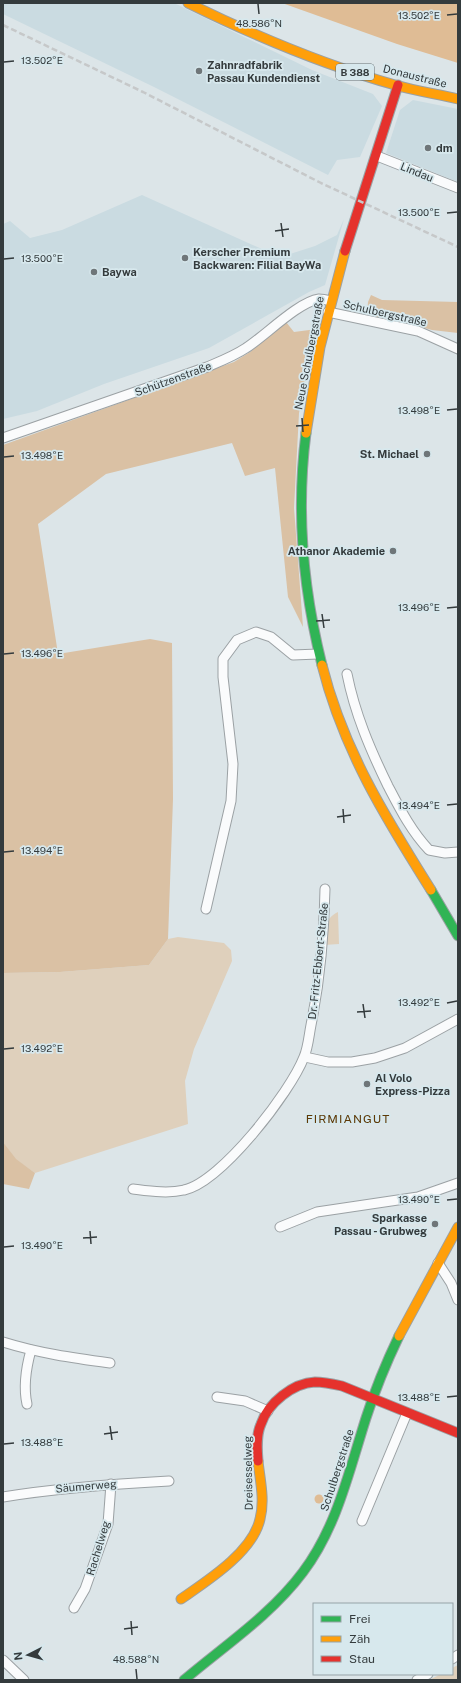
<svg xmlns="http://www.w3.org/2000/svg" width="461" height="1683" viewBox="0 0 461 1683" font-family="'Public Sans',sans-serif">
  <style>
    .built { fill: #cadbe1 }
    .green { fill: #dfd0bc }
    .forest { fill: #dac1a4 }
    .water { fill: #dfbc95 }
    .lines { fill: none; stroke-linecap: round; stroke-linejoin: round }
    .street-casing { stroke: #9ba1a4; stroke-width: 11 }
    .fast-casing { stroke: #9ba1a4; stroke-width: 11 }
    .slow-casing { stroke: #9ba1a4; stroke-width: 11 }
    .jam-casing { stroke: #9ba1a4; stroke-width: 11 }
    .street { stroke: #fafbfc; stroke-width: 9 }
    .fast { stroke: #30b455; stroke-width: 9 }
    .slow { stroke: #ff9f0a; stroke-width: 9 }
    .jam { stroke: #e5322d; stroke-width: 9 }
    .rail { stroke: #c6c8c9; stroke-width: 2.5; stroke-dasharray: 6 3; stroke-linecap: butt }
    .ticks { fill: none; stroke: #343b3d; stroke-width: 1.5 }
    .poi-dot { fill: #6f7679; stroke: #d7e8ed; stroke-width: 1.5 }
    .labels { text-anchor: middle; stroke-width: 3.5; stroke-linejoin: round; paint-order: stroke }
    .shield { fill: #d7e8ed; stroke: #656f72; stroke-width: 1 }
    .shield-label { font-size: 10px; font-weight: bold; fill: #343b3d }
    .poi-label { font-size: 11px; font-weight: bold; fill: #343b3d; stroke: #d7e8ed; text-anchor: start }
    .street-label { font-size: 11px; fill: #343b3d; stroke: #d7e8ed }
    .neighbourhood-label { font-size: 12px; letter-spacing: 1px; fill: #5e3906; stroke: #d7e8ed }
    .ticks-label { font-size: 10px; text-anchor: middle; fill: #343b3d; stroke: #d7e8ed; stroke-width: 3.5; stroke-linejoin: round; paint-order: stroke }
  </style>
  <rect width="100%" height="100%" fill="#dce5e8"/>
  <!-- built -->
  <g class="built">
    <polygon points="3,3 174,3 312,70 373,94 382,106 360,157 337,160 328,175 154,87 3,14"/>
    <polygon points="413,100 458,109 458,182 386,153 400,110"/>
    <polygon points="142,195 275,255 290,254 315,246 337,235 344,219 325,285 309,292 209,348 104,384 37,411 3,419 3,224 10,221 30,238 62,230"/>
  </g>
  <!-- green -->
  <g class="green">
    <path d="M338,912L339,944L324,945C325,930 324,919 338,912Z"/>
    <polygon points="178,937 224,943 231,950 232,961 194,1049 185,1081 188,1124 35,1173 15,1159 3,1142 3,973 60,972 149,965 168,939"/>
    <polygon points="458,1665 458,1680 429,1680 441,1674 452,1674 452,1668"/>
  </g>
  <!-- forest -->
  <g class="forest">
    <polygon points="371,295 382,300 458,302 458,333 432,330 401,322 367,315 368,302"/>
    <polygon points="286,322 294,332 317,329 299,413 294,508 303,627 288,597 275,468 245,476 232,443 106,474 38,524 58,654 150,639 172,643 173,799 168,939 149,965 60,972 3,973 3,445 234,362 250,352"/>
    <polygon points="3,1142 16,1159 35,1173 29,1189 3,1184"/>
  </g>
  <!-- water -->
  <g class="water">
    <polygon points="282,3 458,3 458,63 397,44"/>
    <circle cx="319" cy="1499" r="4.5"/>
  </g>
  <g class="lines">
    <!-- street casing -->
    <g class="street-casing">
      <g id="street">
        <polyline points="377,156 458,188"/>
        <polyline points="328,312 418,331 458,349"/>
        <path d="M3,438L207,367C221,361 234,356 246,348C265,336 298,302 319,299C322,299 327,300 331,301"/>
        <path d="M347,674C355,714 370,749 388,786C400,809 411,831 429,850L445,853L458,852"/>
        <polyline points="206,909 231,801 233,764 223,677 223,659 237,640 256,632 271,637 293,655 318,654"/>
        <polyline points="305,1057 328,1062 352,1062 375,1058 405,1048 458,1019"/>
        <path d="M133,1189C149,1191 168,1194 184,1190C221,1182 290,1093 304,1057C308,1048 309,1035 311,1025C320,980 324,934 325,889"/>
        <polyline points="280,1227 317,1212 418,1197 458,1183"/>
        <polyline points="438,1263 451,1283 458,1300"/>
        <path d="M3,1342C38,1353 73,1358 110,1363"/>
        <polyline points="217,1397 245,1401 268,1411"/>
        <path d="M27,1404C23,1386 26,1368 31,1350"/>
        <path d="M3,1497C58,1488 113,1484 169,1481"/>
        <polyline points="362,1521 407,1413"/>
        <polyline points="74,1608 85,1589 108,1524 111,1484"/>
        <polyline points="452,1659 458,1655"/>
        <polyline points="3,1660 24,1680"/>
        <polyline points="417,1680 428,1674"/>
      </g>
    </g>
    <!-- fast casing -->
    <g class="fast-casing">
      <g id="fast">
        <path d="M306,433C296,511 303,589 322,665"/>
        <polyline points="431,890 458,936"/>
        <path d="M184,1680C224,1646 271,1615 303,1572C337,1527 349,1471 366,1418C375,1390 386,1363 399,1336"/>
      </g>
    </g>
    <!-- slow casing -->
    <g class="slow-casing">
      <g id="slow">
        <path d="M188,3C255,36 324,65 395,85C416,91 437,94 458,99"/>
        <polyline points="306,433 320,347 345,251"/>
        <path d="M322,665C343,749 385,817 431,890"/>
        <polyline points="399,1336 458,1227"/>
        <path d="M181,1599C207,1581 253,1552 260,1519C265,1500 260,1480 258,1461"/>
      </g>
    </g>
    <!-- jam casing -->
    <g class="jam-casing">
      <g id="jam">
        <polyline points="345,251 398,85"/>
        <path d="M258,1461C257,1449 256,1435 261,1424C268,1403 293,1383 315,1382C324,1382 333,1384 342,1386L458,1433"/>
      </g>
    </g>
    <!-- street -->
    <use href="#street" class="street"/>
    <!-- fast -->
    <use href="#fast" class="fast"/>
    <!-- slow -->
    <use href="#slow" class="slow"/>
    <!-- jam -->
    <use href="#jam" class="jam"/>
    <!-- rail -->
    <polyline class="rail" points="3,25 143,92 321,183 458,247"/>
  </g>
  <!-- ticks -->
  <path class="ticks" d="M258,4L259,14M447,15L457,14M4,62L14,61M447,213L457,212M281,223L283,237M275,231L289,229M4,259L14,258M447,410L457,409M302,418L303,432M296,426L309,425M4,457L14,456M447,608L457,607M322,614L324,628M316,621L330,620M4,654L14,653M447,805L457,804M343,809L344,823M337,817L351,815M4,852L14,851M447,1003L457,1001M363,1004L365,1018M357,1012L371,1011M4,1049L14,1048M447,1200L457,1199M90,1231L91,1244M83,1238L97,1237M4,1247L14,1246M447,1397L457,1396M110,1426L112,1440M104,1434L118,1432M4,1444L14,1443M131,1621L132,1635M124,1629L138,1627M136,1669L137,1679"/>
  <!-- markers -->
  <g class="poi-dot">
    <circle cx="199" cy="71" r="4"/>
    <circle cx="428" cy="148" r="4"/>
    <circle cx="185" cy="258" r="4"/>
    <circle cx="94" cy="272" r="4"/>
    <circle cx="427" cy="454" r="4"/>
    <circle cx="393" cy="551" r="4"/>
    <circle cx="367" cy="1084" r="4"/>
    <circle cx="435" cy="1224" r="4"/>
  </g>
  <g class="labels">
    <!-- shield labels -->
    <rect class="shield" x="336" y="64" width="38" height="16" rx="3"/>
    <g class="shield-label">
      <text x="355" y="76">B 388</text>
    </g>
    <!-- poi labels -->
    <g class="poi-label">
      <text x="207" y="69">Zahnradfabrik<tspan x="207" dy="13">Passau Kundendienst</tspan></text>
      <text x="436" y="152">dm</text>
      <text x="193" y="256">Kerscher Premium<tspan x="193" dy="13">Backwaren: Filial BayWa</tspan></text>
      <text x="102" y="276">Baywa</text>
      <text x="419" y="458" text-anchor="end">St. Michael</text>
      <text x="385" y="555" text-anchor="end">Athanor Akademie</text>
      <text x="375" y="1082">Al Volo<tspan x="375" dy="13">Express-Pizza</tspan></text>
      <text x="427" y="1222" text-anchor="end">Sparkasse<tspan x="427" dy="13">Passau - Grubweg</tspan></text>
    </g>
    <!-- street labels -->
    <g class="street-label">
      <text transform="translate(415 76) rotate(14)" y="4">Donaustraße</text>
      <text transform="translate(417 172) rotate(22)" y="4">Lindau</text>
      <text transform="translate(385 313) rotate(13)" y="4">Schulbergstraße</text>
      <text transform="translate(309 353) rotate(-79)" y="4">Neue Schulbergstraße</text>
      <text transform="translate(173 379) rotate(-20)" y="4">Schützenstraße</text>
      <text transform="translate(318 961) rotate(-84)" y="4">Dr.-Fritz-Ebbert-Straße</text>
      <text transform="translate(337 1470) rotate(-72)" y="4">Schulbergstraße</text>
      <text transform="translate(248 1473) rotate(-91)" y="4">Dreisesselweg</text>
      <text transform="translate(86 1486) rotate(-5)" y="4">Säumerweg</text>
      <text transform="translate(98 1548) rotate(-73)" y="4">Rachelweg</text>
    </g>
    <!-- neighbourhood labels -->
    <g class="neighbourhood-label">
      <text x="348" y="1123">FIRMIANGUT</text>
    </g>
  </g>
  <g class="ticks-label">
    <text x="419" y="19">13.502°E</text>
    <text x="259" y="27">48.586°N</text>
    <text x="42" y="64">13.502°E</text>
    <text x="419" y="216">13.500°E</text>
    <text x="42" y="262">13.500°E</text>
    <text x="419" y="414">13.498°E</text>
    <text x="42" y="459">13.498°E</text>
    <text x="419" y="611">13.496°E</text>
    <text x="42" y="657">13.496°E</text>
    <text x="419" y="809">13.494°E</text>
    <text x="42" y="854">13.494°E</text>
    <text x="419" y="1006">13.492°E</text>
    <text x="42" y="1052">13.492°E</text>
    <text x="419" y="1203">13.490°E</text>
    <text x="42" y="1249">13.490°E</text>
    <text x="419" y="1401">13.488°E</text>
    <text x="42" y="1446">13.488°E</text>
    <text x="136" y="1663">48.588°N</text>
  </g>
  <!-- border -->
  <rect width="461" height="1683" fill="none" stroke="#343b3d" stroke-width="8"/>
  <!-- legend -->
  <rect x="313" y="1603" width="140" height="72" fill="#d7e8ed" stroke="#96a3a7"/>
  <rect x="321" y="1616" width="20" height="6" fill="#30b455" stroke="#96a3a7"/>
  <text x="349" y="1623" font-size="12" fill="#343b3d">Frei</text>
  <rect x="321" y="1636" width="20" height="6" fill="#ff9f0a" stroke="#96a3a7"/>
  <text x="349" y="1643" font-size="12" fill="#343b3d">Zäh</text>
  <rect x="321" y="1656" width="20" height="6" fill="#e5322d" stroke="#96a3a7"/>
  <text x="349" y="1663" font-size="12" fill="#343b3d">Stau</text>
  <!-- north arrow -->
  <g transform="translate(28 1655) rotate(264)" stroke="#d7e8ed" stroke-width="3" paint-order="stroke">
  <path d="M0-3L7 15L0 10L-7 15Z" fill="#343b3d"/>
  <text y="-6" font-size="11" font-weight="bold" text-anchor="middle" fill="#343b3d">N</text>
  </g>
</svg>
